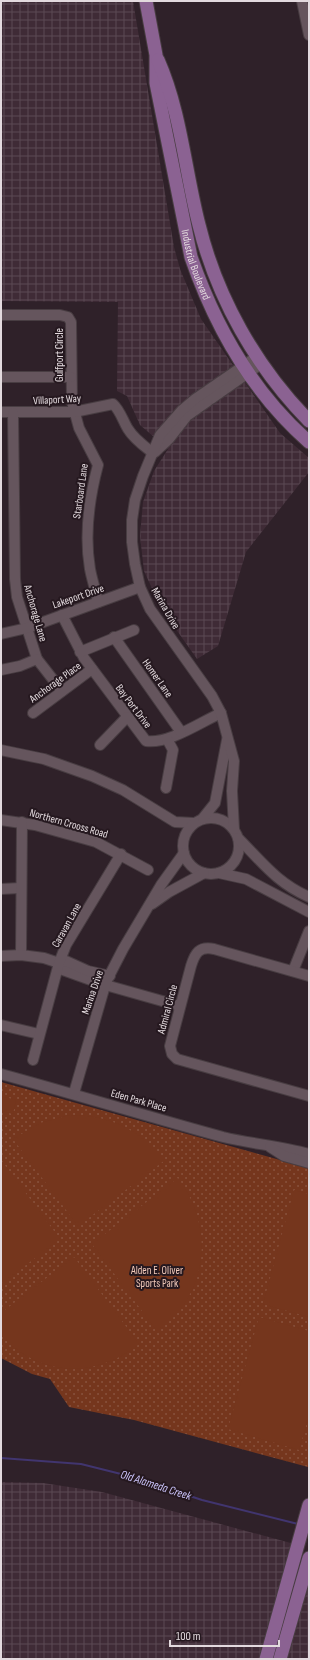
<svg xmlns="http://www.w3.org/2000/svg" width="310" height="1660" viewBox="0 0 310 1660" font-family="'Sofia Sans Condensed',sans-serif">
  <style>
    .industrial { fill: url(#industrial-grid) }
    .grass { fill: url(#grass-dots) }
    .garden { fill: #75361d }
    .lines { fill: none; stroke-linecap: round; stroke-linejoin: round }
    .stream { stroke: #41356f; stroke-width: 2 }
    .minor-casing { stroke: #483d42; stroke-width: 12 }
    .major-casing { stroke: #483d42; stroke-width: 15 }
    .minor { stroke: #65555d; stroke-width: 10 }
    .major { stroke: #8b6292; stroke-width: 13 }
    .labels { text-anchor: middle; stroke-width: 4; stroke-linejoin: round; paint-order: stroke }
    .street-label { font-size: 11px; fill: #e3dade; stroke: #25181f }
    .park-label { font-size: 11px; fill: #f1c9b9; stroke: #25181f }
    .water-label { font-size: 12px; font-style: italic; fill: #cbc4fb; stroke: #25181f }
  </style>
  <defs>
    <pattern id="industrial-grid" width="8" height="8" patternUnits="userSpaceOnUse"><rect width="8" height="8" fill="#3f2b36"/><path d="M0 4h8M4 0v8" fill="none" stroke="#5b4953"/></pattern>
    <pattern id="grass-dots" width="8" height="8" patternUnits="userSpaceOnUse"><rect width="8" height="8" fill="#75361d"/><path d="M2 2h.1M6 6h.1" fill="none" stroke="#88523d" stroke-width="1.8" stroke-linecap="round"/></pattern>
  </defs>
  <rect width="100%" height="100%" fill="#2f2129"/>
  <!-- industrial -->
  <g class="industrial">
    <polygon points="1,1 133,1 174,247 180,269 201,319 280,433 309,458 309,472 246,552 218,646 197,659 161,608 144,571 140,536 143,502 154,471 168,449 140,425 127,396 117,391 118,302 1,301"/>
    <polygon points="1,1482 43,1483 102,1492 298,1545 265,1659 1,1659"/>
    <polygon points="309,1558 309,1659 280,1659"/>
  </g>
  <!-- grass -->
  <polygon class="grass" points="1,1082 309,1168 308,1467 134,1420 69,1407 50,1379 32,1374 1,1358"/>
  <!-- garden -->
  <g class="garden">
    <polygon points="1,1096 16,1100 13,1114 1,1111"/>
    <path d="M70,1115C110,1115 139,1130 165,1160L78,1226L13,1139L40,1123Z"/>
    <polygon points="1,1160 60,1239 1,1284"/>
    <path d="M178,1178C215,1227 209,1295 157,1331L92,1244Z"/>
    <polygon points="294,1190 309,1194 309,1317 263,1304"/>
    <path d="M74,1257L139,1344C96,1379 39,1377 1,1335V1313Z"/>
    <polygon points="259,1317 309,1331 309,1416 299,1450 228,1429"/>
  </g>
  <g class="lines">
    <!-- stream -->
    <polyline class="stream" points="1,1458 81,1464 129,1476 202,1500 298,1524"/>
    <!-- minor casing -->
    <g class="minor-casing">
      <g id="minor">
        <polyline points="302,1 309,35"/>
        <path d="M1,315H60L68,317L71,322L72,402L79,428L98,465C89,499 84,534 90,569C92,580 96,591 98,602"/>
        <polyline points="1,377 71,377"/>
        <path d="M1,412H74L113,404C120,410 123,421 128,429C134,439 144,446 153,453"/>
        <polyline points="13,413 15,579 17,597 37,659 62,691"/>
        <polyline points="155,452 169,439 187,416 261,364"/>
        <path d="M62,615L84,658L146,741C169,744 199,723 221,713"/>
        <polyline points="1,634 27,628 140,587"/>
        <polyline points="114,637 181,732"/>
        <polyline points="80,652 134,630"/>
        <polyline points="1,670 20,666 37,659"/>
        <polyline points="33,713 92,669"/>
        <polyline points="100,745 127,717"/>
        <polyline points="1,750 44,759 92,776 123,790 175,822 194,823"/>
        <polyline points="166,788 173,750 167,739"/>
        <circle cx="211" cy="846" r="28"/>
        <polyline points="203,818 215,803 227,740"/>
        <polyline points="1,820 35,825 96,842 148,870"/>
        <polyline points="234,829 232,791 234,761 221,713 212,696 150,609 140,587 135,564 132,542 132,520 135,500 143,476 160,435 182,410 195,399 256,357"/>
        <path d="M238,838C262,862 277,883 309,897"/>
        <polyline points="219,873 246,879 309,912"/>
        <polyline points="1,889 20,888"/>
        <polyline points="152,904 169,892 204,873"/>
        <polyline points="21,955 22,822"/>
        <polyline points="1,956 21,955 44,958 59,963 63,970 102,984 180,1006"/>
        <polyline points="59,963 66,961 88,971 110,976"/>
        <polyline points="293,971 309,931"/>
        <path d="M309,976L214,949C199,946 195,953 191,966L170,1046L172,1054L177,1059L309,1096"/>
        <polyline points="1,1025 39,1034"/>
        <polyline points="33,1060 59,963 66,945 121,854"/>
        <path d="M1,1074C75,1094 149,1117 223,1137C252,1144 281,1146 309,1154"/>
        <polyline points="74,1093 106,982 123,949 161,885 184,853"/>
        <polyline points="270,1147 284,1156 309,1163"/>
      </g>
    </g>
    <!-- major casing -->
    <g class="major-casing">
      <g id="major">
        <path id="s1" d="M146,1L156,55V83L191,257C215,326 253,393 309,442"/>
        <path d="M158,60C181,112 185,171 199,225C217,298 256,367 309,421"/>
        <polyline points="266,1659 309,1505"/>
        <polyline points="280,1659 309,1558"/>
      </g>
    </g>
    <!-- minor -->
    <use href="#minor" class="minor"/>
    <!-- major -->
    <use href="#major" class="major"/>
  </g>
  <g class="labels">
    <!-- street labels -->
    <g class="street-label">
      <text dy="4" stroke="none"><textPath href="#s1" startOffset="269">Industrial Boulevard</textPath></text>
      <text transform="translate(59 355) rotate(-90)" y="4">Gulfport Circle</text>
      <text transform="translate(57 399) rotate(-3)" y="4">Villaport Way</text>
      <text transform="translate(80 491) rotate(-82)" y="4">Starboard Lane</text>
      <text transform="translate(78 596) rotate(-19)" y="4">Lakeport Drive</text>
      <text transform="translate(166 608) rotate(60)" y="4">Marina Drive</text>
      <text transform="translate(36 613) rotate(74)" y="4">Anchorage Lane</text>
      <text transform="translate(158 678) rotate(55)" y="4">Homer Lane</text>
      <text transform="translate(55 682) rotate(-36)" y="4">Anchorage Place</text>
      <text transform="translate(134 706) rotate(53)" y="4">Bay Port Drive</text>
      <text transform="translate(69 823) rotate(16)" y="4">Northern Crooss Road</text>
      <text transform="translate(66 925) rotate(-61)" y="4">Caravan Lane</text>
      <text transform="translate(92 992) rotate(-71)" y="4">Marina Drive</text>
      <text transform="translate(167 1009) rotate(-75)" y="4">Admiral Circle</text>
      <text transform="translate(139 1100) rotate(16)" y="4">Eden Park Place</text>
    </g>
    <!-- park labels -->
    <g class="park-label">
      <text x="157" y="1274">Alden E. Oliver<tspan x="157" dy="13">Sports Park</tspan></text>
    </g>
    <!-- water labels -->
    <g class="water-label">
      <text transform="translate(156 1485) rotate(18)" y="4">Old Alameda Creek</text>
    </g>
  </g>
  <!-- border -->
  <rect width="310" height="1660" fill="none" stroke="#e3dade" stroke-width="4"/>
  <!-- scale -->
  <path d="M170 1640v6h109v-6" fill="none" stroke="#e3dade" stroke-width="2"/>
  <text x="176" y="1640" font-size="12" fill="#e3dade" stroke="#25181f" stroke-width="3" paint-order="stroke">100 m</text>
</svg>
